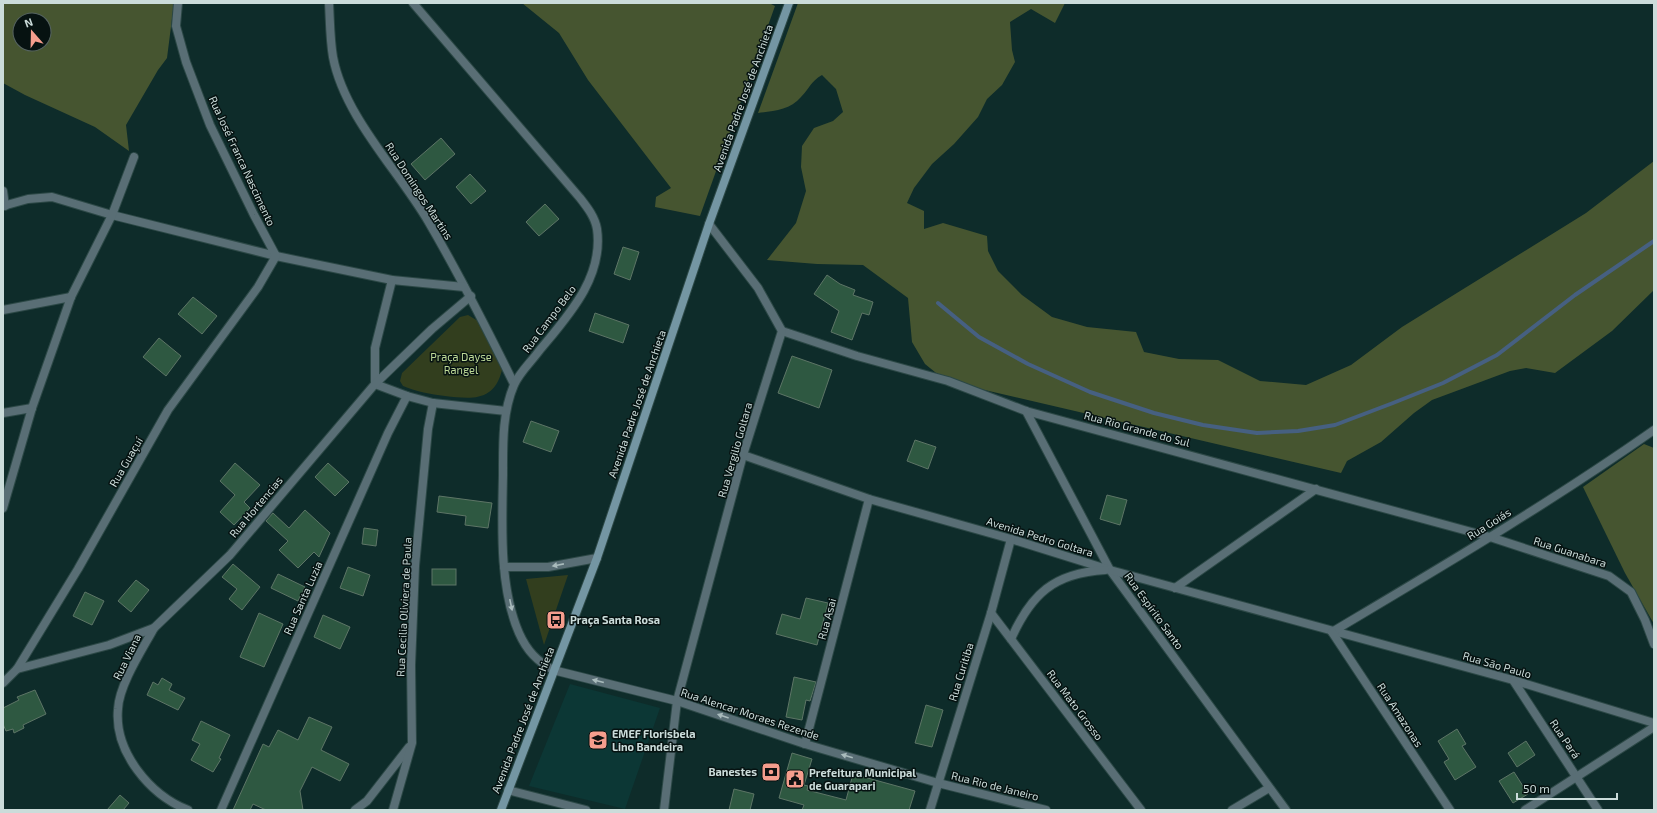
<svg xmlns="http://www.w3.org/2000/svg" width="1657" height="813" viewBox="0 0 1657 813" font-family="'Exo 2',sans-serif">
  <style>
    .built { fill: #0c3735 }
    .green { fill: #323e1e }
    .forest { fill: #465530; fill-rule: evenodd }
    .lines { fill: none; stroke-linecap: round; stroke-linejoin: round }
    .stream { stroke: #466081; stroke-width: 4 }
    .building { fill: #2e5841; stroke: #5d7566 }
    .minor-casing { stroke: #2c4846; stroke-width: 10 }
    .tertiary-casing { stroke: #2c4846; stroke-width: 10 }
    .secondary-casing { stroke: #2c4846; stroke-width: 10 }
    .minor { stroke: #596e75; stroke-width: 8 }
    .tertiary { stroke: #596e75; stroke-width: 8 }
    .secondary { stroke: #7496a3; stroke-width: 8 }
    .oneway { fill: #a9bbbc }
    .labels { text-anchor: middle; stroke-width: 3; stroke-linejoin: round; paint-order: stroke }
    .street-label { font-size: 11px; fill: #cbdcda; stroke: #061211 }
    .park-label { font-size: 11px; fill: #bdd897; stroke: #061211 }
    .poi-label { font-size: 11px; font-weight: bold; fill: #cbdcda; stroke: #061211; text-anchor: start }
  </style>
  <rect width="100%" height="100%" fill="#0e2c2a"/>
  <!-- built -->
  <polygon class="built" points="570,684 660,708 625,809 529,786"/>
  <!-- green -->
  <g class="green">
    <path d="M468,315L478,321L502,370C494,402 472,399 445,396C430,394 417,392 403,386L400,381L402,373L460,317Z"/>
    <polygon points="568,575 544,645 526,579"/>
  </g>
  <!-- forest -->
  <g class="forest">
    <path d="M3,3H174L167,58L158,70L126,125L129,151L95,127L25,95L3,83ZM20,20H44V44H20Z"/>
    <polygon points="522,3 769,3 775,6 700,216 655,207 656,197 671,188 588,80 559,33"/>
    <path d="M798,3H1065L1055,23L1031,9L1010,22L1012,50L1015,62L1002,85L987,99L978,117L954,144L932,164L914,188L907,203L924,211V229L943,223L987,236L988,251L998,271L1022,295L1052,317L1087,327L1136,332L1144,352L1179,359L1218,360L1260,381L1306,385L1351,365L1402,327L1586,213L1654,161V290L1612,331L1555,373L1526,368L1510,371L1432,400L1414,413L1381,442L1347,461L1341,473L946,381L925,364L912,342L908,298L863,265L817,264L767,260L796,223L806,191L801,167L802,146L814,128L833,121L843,112L836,89L822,75C810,82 810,88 801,97C790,110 774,111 758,113Z"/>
    <polygon points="1644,444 1654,448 1654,624 1625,573 1583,487"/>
  </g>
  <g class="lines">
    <!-- stream -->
    <polyline class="stream" points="938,303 979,337 1028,364 1090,392 1154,413 1203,425 1257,433 1298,431 1335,425 1393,403 1443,383 1497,355 1575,295 1654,241"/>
  </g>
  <!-- building -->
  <g class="building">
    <polygon points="441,138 455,154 425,180 411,164"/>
    <polygon points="470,174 486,191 471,204 456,187"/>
    <polygon points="545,204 559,219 539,236 526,222"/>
    <polygon points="623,247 639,252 630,280 614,274"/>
    <polygon points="827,275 840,284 855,290 853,295 873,302 869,315 862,313 852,340 831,332 839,311 814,294"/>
    <polygon points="193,297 217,316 202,334 178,314"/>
    <polygon points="595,313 629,325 623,343 589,331"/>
    <polygon points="159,338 181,356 166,376 143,357"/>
    <polygon points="792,356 832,370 819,408 778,393"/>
    <polygon points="531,421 559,431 551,452 523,442"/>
    <polygon points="915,440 936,447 928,469 907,461"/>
    <polygon points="235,463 260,485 244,502 250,508 234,525 220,512 235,495 220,481"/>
    <polygon points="328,463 349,482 335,496 315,477"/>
    <polygon points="1107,495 1127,500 1120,525 1100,519"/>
    <polygon points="439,496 492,503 488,528 465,525 466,516 437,512"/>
    <polygon points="305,510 330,533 319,557 314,552 298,568 279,550 288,541 266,521 273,513 289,528"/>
    <polygon points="364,528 378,530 376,546 362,544"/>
    <polygon points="233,564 260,587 242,610 229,599 237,589 222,577"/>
    <polygon points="348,567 370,575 363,596 340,588"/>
    <rect x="432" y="569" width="24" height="16"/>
    <polygon points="278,574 305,587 298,601 271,588"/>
    <polygon points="136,580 149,590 131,612 118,601"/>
    <polygon points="85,592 104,601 92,625 73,616"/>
    <polygon points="806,598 828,603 817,645 776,634 782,614 800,619"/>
    <polygon points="259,613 283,624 264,667 240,657"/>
    <polygon points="323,615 350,627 340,649 314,637"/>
    <polygon points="794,677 816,682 810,701 806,700 802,720 786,717"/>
    <polygon points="162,678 172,684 169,690 185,698 178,710 147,695 153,682 158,685"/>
    <polygon points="35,690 46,714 23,725 24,728 14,733 13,729 6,731 3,724 3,708 19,700 17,697"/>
    <polygon points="926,705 943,710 932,747 915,743"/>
    <polygon points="309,717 332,727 321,750 349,764 340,781 312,767 300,791 303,810 266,810 253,804 250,810 233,810 263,744 269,747 278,730 298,740"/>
    <polygon points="201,721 230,735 219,758 221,759 213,772 191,760 200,744 192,740"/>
    <polygon points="1457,729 1466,744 1462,746 1476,767 1455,780 1444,762 1449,759 1438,741"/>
    <polygon points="1526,741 1535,755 1517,767 1508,753"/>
    <polygon points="792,753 812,759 804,785 808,786 807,790 846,800 853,774 915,791 909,810 802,810 804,805 779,798"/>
    <polygon points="1514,772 1528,794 1513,803 1499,781"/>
    <polygon points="734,789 754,794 750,810 729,810"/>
    <polygon points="120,795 129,803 123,810 107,810"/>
  </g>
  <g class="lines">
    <!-- minor casing -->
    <g class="minor-casing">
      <g id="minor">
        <path d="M329,3C330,21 330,40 333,57C344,116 398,170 428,221C459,274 487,329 514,384"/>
        <polyline points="3,191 5,206"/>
        <polyline points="3,206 28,199 52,197 112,215 276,256 392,280 464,287"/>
        <polyline points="392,280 375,348 375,384 407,396 433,403 506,411"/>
        <polyline points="3,310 71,297"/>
        <polyline points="782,331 857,356 948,381 1026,411 1490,537 1609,576 1631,592 1645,620 1654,644"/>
        <polyline points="1026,411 1110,570 1286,810"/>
        <polyline points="3,413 32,408"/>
        <polyline points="743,455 869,499 1011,539 1110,570 1513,680 1654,723"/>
        <polyline points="3,508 32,408 71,297 112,215 134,157"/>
        <polyline points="1175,588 1316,489"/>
        <polyline points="991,613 1141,810"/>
        <path d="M154,628C142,650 119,685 118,709C114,752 150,795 188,810"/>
        <path d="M1332,632C1441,567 1550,503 1654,430"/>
        <polyline points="1332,632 1450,810"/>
        <path d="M1011,639C1031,594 1054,573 1105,570"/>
        <polyline points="17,669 109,645 154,628 230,555 375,384 432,329 471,296"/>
        <polyline points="553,670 677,701 805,744 938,783 1046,810"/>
        <polyline points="1513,680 1598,810"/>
        <polyline points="3,683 17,669 78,569 168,410 258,287 276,256 254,215 210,125 186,62 176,26 178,3"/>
        <polyline points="805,744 869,499"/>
        <polyline points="508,790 586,810"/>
        <polyline points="221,810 388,433 407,396"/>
        <polyline points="355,810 367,801 409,747"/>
        <polyline points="393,810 412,743 411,665 415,566 428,429 433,403"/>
        <polyline points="664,810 677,701 743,455 782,331 758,288 709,224"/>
        <polyline points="930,810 991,613 1011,539"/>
        <polyline points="1232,810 1269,788"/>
        <polyline points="1525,810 1654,727"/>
      </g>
    </g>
    <!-- tertiary casing -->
    <g class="tertiary-casing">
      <g id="tertiary">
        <path d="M413,3L580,198C587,207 595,217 597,229C604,278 567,317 539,351C531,362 519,373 514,385C502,413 503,445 503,475C502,525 499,587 519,633C527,651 537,661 553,670"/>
        <polyline points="504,567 548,567 597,558"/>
      </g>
    </g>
    <!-- secondary casing -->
    <g class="secondary-casing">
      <polyline id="secondary" points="501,810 597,558 709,224 789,3"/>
    </g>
    <!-- minor -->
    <use href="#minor" class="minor"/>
    <!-- tertiary -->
    <use href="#tertiary" class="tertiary"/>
    <!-- secondary -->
    <use href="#secondary" class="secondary"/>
  </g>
  <!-- one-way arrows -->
  <defs><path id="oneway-solid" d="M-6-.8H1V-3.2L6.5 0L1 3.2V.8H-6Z"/></defs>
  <g class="oneway">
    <use href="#oneway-solid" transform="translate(558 565) rotate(169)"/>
    <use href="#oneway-solid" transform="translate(511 605) rotate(78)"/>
    <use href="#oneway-solid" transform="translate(598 681) rotate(-166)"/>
    <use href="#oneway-solid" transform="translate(723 716) rotate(-161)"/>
    <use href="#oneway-solid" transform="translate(847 756) rotate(-164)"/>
  </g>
  <!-- icons -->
  <defs>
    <g id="bus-square" transform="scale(1)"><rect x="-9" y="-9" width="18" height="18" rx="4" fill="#f59d8d" stroke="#061211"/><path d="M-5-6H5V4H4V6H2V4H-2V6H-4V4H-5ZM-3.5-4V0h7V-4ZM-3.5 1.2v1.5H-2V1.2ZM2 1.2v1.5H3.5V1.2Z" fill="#111"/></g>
    <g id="school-square" transform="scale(1)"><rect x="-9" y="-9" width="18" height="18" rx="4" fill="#f59d8d" stroke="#061211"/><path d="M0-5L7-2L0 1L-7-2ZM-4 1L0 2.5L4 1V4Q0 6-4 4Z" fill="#111"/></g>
    <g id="bank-square" transform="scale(1)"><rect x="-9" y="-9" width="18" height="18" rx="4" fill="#f59d8d" stroke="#061211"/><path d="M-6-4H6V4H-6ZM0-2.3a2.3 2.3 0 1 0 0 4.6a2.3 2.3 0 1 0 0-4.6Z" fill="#111"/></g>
    <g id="civic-square" transform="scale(1)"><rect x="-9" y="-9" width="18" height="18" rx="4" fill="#f59d8d" stroke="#061211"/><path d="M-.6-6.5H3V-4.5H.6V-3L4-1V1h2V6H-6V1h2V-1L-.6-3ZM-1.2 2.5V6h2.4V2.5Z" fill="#111"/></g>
  </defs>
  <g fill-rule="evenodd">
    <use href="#bus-square" x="556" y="620"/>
    <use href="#school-square" x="598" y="740"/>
    <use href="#bank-square" x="771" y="772"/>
    <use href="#civic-square" x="795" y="779"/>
  </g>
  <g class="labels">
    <!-- street labels -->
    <g class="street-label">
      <text transform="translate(743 98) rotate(-70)" y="4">Avenida Padre José de Anchieta</text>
      <text transform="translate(242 161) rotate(65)" y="4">Rua José Franca Nascimento</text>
      <text transform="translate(419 191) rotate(57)" y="4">Rua Domingos Martins</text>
      <text transform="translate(549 319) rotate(-53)" y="4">Rua Campo Belo</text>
      <text transform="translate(637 404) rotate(-71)" y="4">Avenida Padre José de Anchieta</text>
      <text transform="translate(1137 429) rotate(15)" y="4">Rua Rio Grande do Sul</text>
      <text transform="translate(735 450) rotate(-74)" y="4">Rua Vergilio Goltara</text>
      <text transform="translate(126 462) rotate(-60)" y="4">Rua Guaçuí</text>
      <text transform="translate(256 507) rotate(-50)" y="4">Rua Hortencias</text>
      <text transform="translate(1489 524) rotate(-32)" y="4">Rua Goiás</text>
      <text transform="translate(1040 537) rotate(17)" y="4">Avenida Pedro Goltara</text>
      <text transform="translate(1570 552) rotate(18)" y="4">Rua Guanabara</text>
      <text transform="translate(303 598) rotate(-66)" y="4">Rua Santa Luzia</text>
      <text transform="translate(404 607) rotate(-87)" y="4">Rua Cecilia Oliviera de Paula</text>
      <text transform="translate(1154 611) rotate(54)" y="4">Rua Espírito Santo</text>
      <text transform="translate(827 619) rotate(-75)" y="4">Rua Asai</text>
      <text transform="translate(127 657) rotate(-64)" y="4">Rua Viana</text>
      <text transform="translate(1497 665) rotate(16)" y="4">Rua São Paulo</text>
      <text transform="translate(961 672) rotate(-73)" y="4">Rua Curitiba</text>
      <text transform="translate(1075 705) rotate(53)" y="4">Rua Mato Grosso</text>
      <text transform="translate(750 714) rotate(18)" y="4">Rua Alencar Moraes Rezende</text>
      <text transform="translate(1400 715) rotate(57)" y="4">Rua Amazonas</text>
      <text transform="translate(523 720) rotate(-69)" y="4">Avenida Padre José de Anchieta</text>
      <text transform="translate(1565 739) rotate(56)" y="4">Rua Pará</text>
      <text transform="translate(995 786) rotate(14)" y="4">Rua Rio de Janeiro</text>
    </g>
    <!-- park labels -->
    <g class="park-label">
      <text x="461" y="361">Praça Dayse<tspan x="461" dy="13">Rangel</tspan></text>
    </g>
    <!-- poi labels -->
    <g class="poi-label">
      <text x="570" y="624">Praça Santa Rosa</text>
      <text x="612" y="738">EMEF Florisbela<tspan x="612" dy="13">Lino Bandeira</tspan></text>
      <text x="757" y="776" text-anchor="end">Banestes</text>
      <text x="809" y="777">Prefeitura Municipal<tspan x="809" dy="13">de Guarapari</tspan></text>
    </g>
  </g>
  <!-- border -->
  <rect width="1657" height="813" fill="none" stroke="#cbdcda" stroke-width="8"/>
  <!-- north arrow -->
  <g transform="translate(32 32) rotate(340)"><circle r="19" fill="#061211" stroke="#556361"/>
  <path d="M0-3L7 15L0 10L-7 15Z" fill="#f59d8d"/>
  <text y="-6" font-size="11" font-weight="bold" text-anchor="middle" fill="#cbdcda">N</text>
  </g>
  <!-- scale -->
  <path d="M1517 793v6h100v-6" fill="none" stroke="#cbdcda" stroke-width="2"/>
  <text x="1523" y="793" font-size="12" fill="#cbdcda" stroke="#061211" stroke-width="3" paint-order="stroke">50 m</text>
</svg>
